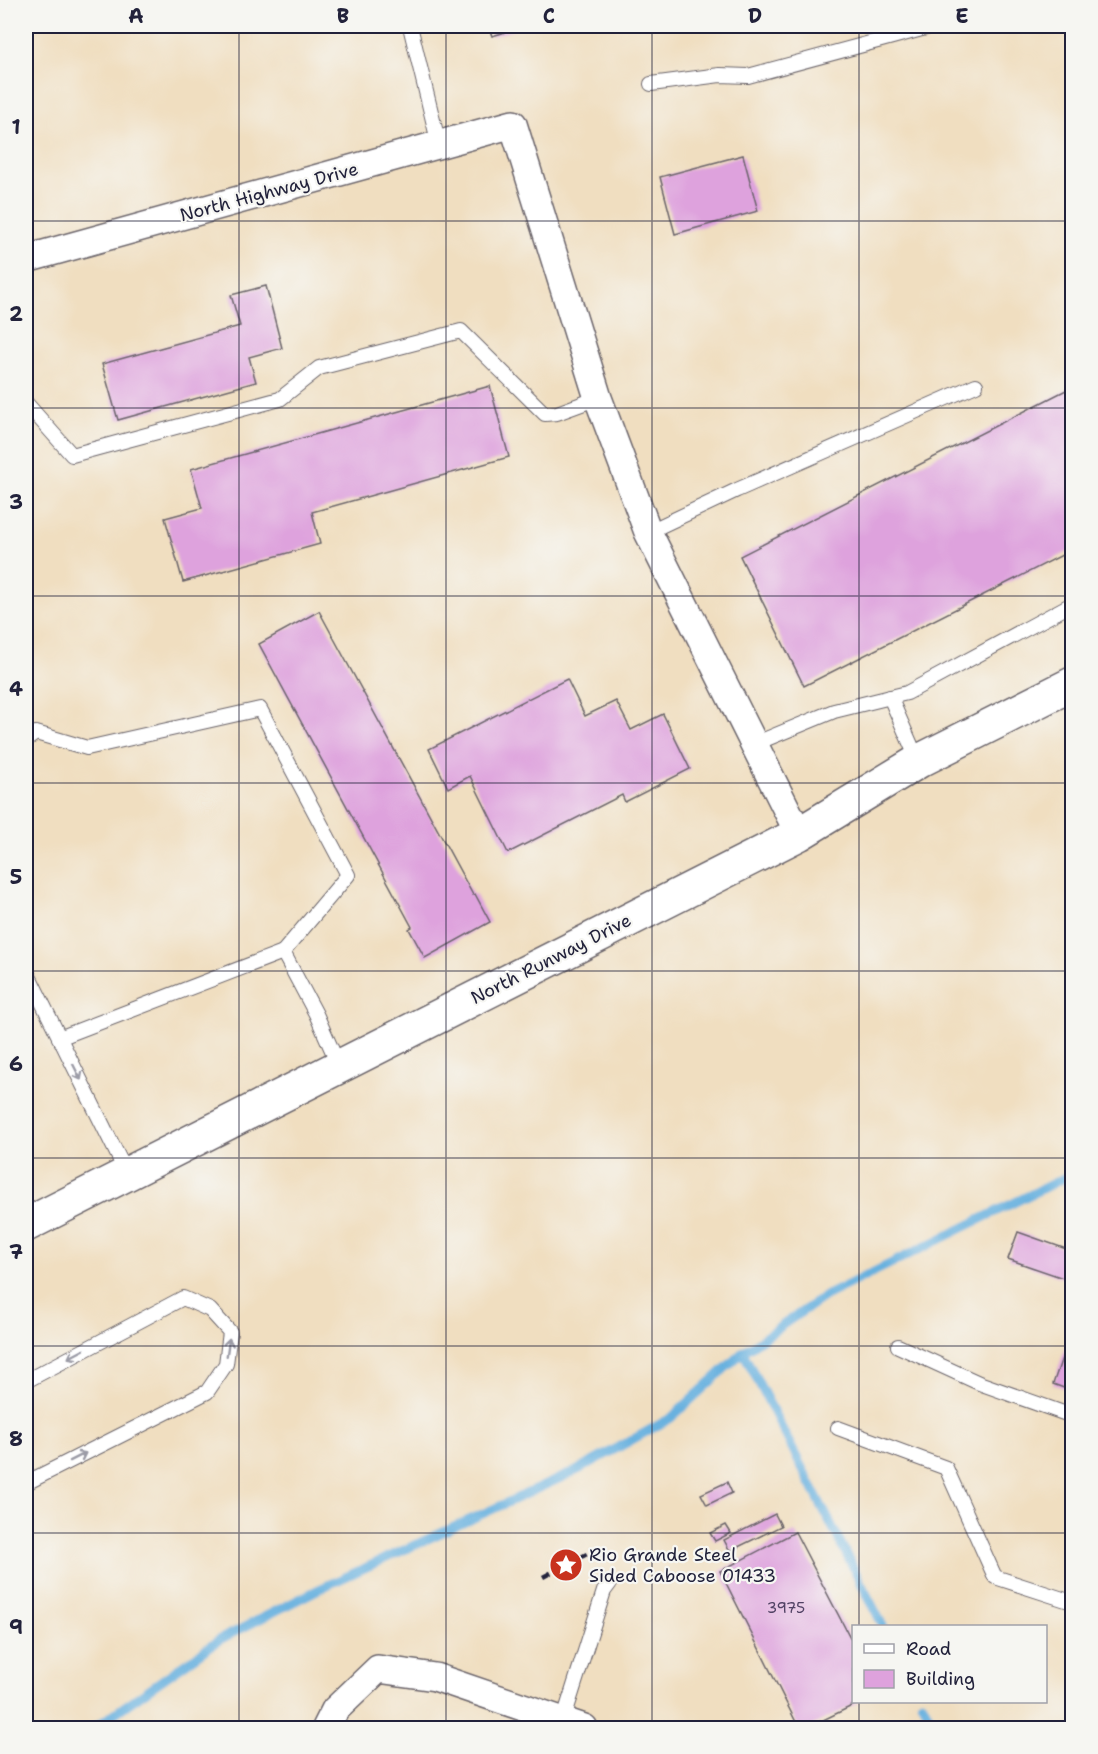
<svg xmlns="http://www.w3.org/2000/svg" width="1098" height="1754" viewBox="0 0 1098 1754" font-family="'Shantell Sans',sans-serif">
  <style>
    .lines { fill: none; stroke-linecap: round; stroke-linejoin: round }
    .stream { stroke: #67b1df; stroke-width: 9 }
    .building { fill: #dea2dd }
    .service-casing { stroke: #6a646a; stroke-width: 16 }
    .minor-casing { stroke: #6a646a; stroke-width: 30 }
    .tertiary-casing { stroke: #6a646a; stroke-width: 36 }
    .service { stroke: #fff; stroke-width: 14 }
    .minor { stroke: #fff; stroke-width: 27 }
    .tertiary { stroke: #fff; stroke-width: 33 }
    .rail { stroke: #22223b; stroke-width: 4.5; stroke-dasharray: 9 4.5; stroke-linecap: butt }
    .oneway { stroke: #9c9ca7 }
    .grid { fill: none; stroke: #22223b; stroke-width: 1.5; stroke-opacity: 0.55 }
    .labels { text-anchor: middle; stroke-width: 4.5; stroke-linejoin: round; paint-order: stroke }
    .number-label { font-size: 15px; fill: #514264 }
    .street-label { font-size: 18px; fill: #22223b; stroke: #f6f6f2 }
    .poi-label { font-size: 18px; fill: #22223b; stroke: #f6f6f2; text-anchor: start }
    .neatline { fill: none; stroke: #22223b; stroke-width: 2 }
    .grid-label { font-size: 20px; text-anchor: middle; font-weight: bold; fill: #22223b }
  </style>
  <rect width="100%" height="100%" fill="#f6f6f2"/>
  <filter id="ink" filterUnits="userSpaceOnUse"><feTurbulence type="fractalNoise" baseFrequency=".0167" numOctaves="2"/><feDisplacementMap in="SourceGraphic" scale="12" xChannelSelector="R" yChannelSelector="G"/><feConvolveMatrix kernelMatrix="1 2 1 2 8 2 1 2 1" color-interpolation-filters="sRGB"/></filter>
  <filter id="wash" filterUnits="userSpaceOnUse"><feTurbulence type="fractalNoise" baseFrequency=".008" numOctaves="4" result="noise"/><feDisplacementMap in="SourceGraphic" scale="24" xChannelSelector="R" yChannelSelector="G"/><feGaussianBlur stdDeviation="1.35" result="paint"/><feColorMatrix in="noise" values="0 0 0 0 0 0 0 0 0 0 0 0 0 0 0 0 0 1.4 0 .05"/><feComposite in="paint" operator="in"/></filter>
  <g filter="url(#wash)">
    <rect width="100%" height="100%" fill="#f0dec0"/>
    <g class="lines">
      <!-- stream -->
      <g class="stream">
        <polyline points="743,1352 883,1626"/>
        <polyline points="922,1702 935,1728"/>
        <polyline points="94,1728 219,1640 319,1589 578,1470 671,1418 743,1352 825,1296 1072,1174"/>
      </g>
    </g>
    <g id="blocks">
      <!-- building -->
      <g class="building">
        <polygon points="488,26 526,26 492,36"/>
        <polygon points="743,155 758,211 675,234 660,177"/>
        <polygon points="266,286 282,348 249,357 256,382 118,420 102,364 240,326 231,295"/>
        <polygon points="490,386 509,457 312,512 320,544 183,582 165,518 202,508 191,469"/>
        <polygon points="1072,387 1072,550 804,686 740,556"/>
        <polygon points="319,611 473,895 475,894 490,922 425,958 409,929 412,927 259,644"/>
        <polygon points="567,679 585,716 616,701 631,730 663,714 690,769 625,802 622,795 508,853 470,776 448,788 429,749"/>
        <polygon points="1018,1232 1072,1251 1072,1281 1008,1259"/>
        <polygon points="1072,1329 1072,1391 1053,1384"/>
        <polygon points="727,1482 732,1493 707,1505 701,1494"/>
        <polygon points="775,1514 781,1526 730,1551 724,1540"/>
        <polygon points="726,1525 731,1533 715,1541 710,1533"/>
        <polygon points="795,1532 854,1645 854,1702 860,1702 807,1728 800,1728 797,1724 720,1571"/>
      </g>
    </g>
  </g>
  <g filter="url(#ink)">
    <use href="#blocks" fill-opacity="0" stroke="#6a646a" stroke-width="1.5"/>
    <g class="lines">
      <!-- service casing -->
      <g class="service-casing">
        <g id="service">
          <polyline points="410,26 439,145"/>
          <polyline points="651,84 720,75 748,76 933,26"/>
          <polyline points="26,403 72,455 280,399 319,368 461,331 545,414 557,413 598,398"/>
          <polyline points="648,532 737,490 976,385"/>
          <polyline points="890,697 918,761"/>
          <polyline points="26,740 36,733 87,748 260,709 348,875 283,952 316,1014 339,1066"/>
          <polyline points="754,744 834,711 907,693 1072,604"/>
          <polyline points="26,970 127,1174"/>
          <polyline points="59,1038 283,952"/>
          <polyline points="898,1346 979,1383 1072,1416"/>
          <polyline points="26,1381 183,1298 210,1310 230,1332 226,1364 207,1392 26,1483"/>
          <polyline points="838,1428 946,1468 995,1577 1072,1602"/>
          <polyline points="563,1721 604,1591 610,1583"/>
        </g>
      </g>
      <!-- minor casing -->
      <g class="minor-casing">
        <g id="minor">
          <polyline points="26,259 513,124 598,398 648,532 799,834"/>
          <polyline points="326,1728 335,1710 378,1669 435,1677 584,1728"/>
        </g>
      </g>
      <!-- tertiary casing -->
      <g class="tertiary-casing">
        <polyline id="tertiary" points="26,1225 799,834 919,761 1072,684"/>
      </g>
      <!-- service -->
      <use href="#service" class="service"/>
      <!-- minor -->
      <use href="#minor" class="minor"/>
      <!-- tertiary -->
      <use href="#tertiary" class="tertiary"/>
      <!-- rail -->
      <polyline class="rail" points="543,1577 589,1553"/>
    </g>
    <!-- one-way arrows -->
    <defs><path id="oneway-shaft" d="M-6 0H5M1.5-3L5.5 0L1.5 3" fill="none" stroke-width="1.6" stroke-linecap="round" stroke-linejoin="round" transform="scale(1.5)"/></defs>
    <g class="oneway">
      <use href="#oneway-shaft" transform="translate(77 1072) rotate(63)"/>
      <use href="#oneway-shaft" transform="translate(228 1347) rotate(-82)"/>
      <use href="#oneway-shaft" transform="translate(76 1354) rotate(152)"/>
      <use href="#oneway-shaft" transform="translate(78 1457) rotate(-27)"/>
    </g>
  </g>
  <!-- grid -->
  <path class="grid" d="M239,26V1728M446,26V1728M652,26V1728M859,26V1626M26,221H1072M26,408H1072M26,596H1072M26,783H1072M26,971H1072M26,1158H1072M26,1346H1072M26,1533H1072M859,1702V1728"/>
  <!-- icons -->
  <defs>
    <g id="sight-disc" transform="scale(1.725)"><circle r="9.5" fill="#c8321e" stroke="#f6f6f2"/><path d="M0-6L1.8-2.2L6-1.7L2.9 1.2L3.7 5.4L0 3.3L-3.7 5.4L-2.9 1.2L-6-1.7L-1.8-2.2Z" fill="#fff"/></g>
  </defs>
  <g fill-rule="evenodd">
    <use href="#sight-disc" x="566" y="1565"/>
  </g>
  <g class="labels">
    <!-- number labels -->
    <g class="number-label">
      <text x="786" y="1613">3975</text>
    </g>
    <!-- street labels -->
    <g class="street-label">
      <text transform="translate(269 192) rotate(-15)" y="6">North Highway Drive</text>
      <text transform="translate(551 959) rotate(-27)" y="6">North Runway Drive</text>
    </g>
    <!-- poi labels -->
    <g class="poi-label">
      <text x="589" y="1561">Rio Grande Steel<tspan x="589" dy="21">Sided Caboose 01433</tspan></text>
    </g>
  </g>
  <!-- margin -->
  <rect width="1098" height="1754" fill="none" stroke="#f6f6f2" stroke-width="66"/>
  <!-- legend -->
  <rect x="852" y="1625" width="195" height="78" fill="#f6f6f2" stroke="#a1a1a9" stroke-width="1.5"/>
  <rect x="864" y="1644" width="30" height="9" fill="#ffffff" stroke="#a1a1a9" stroke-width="1.5"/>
  <text x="906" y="1655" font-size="18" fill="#22223b">Road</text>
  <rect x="864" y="1670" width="30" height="18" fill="#dea2dd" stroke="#a1a1a9" stroke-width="1.5"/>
  <text x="906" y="1685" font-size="18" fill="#22223b">Building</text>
  <rect x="33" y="33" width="1032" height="1688" class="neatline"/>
  <g class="grid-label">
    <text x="136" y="23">A</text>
    <text x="343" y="23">B</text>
    <text x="549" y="23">C</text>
    <text x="755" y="23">D</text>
    <text x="962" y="23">E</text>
    <text x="16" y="134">1</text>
    <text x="16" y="321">2</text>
    <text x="16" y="509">3</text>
    <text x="16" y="696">4</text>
    <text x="16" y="884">5</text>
    <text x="16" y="1071">6</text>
    <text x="16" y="1259">7</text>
    <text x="16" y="1446">8</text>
    <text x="16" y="1634">9</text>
  </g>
</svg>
